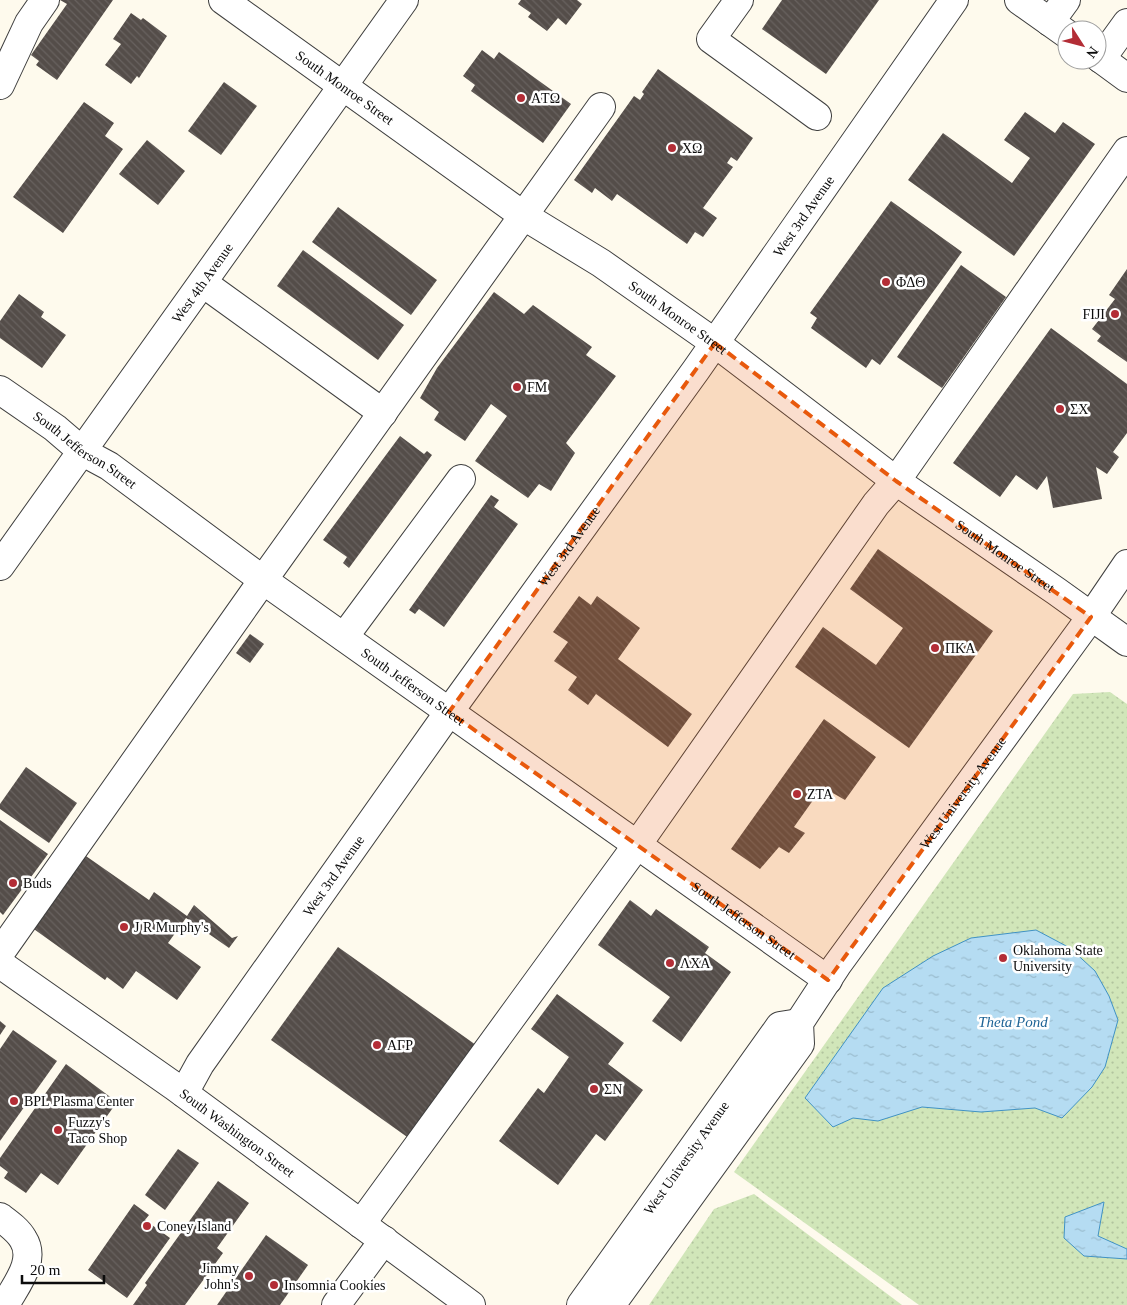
<svg xmlns="http://www.w3.org/2000/svg" width="1127" height="1305" viewBox="0 0 1127 1305" font-family="Georgia,serif">
  <style>
    .park { fill: url(#park-dots) }
    .water { fill: url(#water-ripples); stroke: #4092c4 }
    .building { fill: url(#building-back-hatch) }
    .lines { fill: none; stroke-linecap: round; stroke-linejoin: round }
    .minor-casing { stroke: #3f3f3f; stroke-width: 30 }
    .minor { stroke: #fff; stroke-width: 28 }
    .marked { fill: #e8590c; fill-opacity: 0.2; stroke: #e8590c; stroke-width: 4; stroke-dasharray: 10 6; stroke-linejoin: round }
    .poi-dot { fill: #b32d36; stroke: #fff; stroke-width: 2 }
    .labels { text-anchor: middle; stroke-width: 5; stroke-linejoin: round; paint-order: stroke }
    .street-label { font-size: 14px; fill: #0c0c0c; stroke: #fff }
    .poi-label { font-size: 14px; fill: #0c0c0c; stroke: #fff; text-anchor: start }
    .water-label { font-size: 15px; font-style: italic; fill: #1e6496; stroke: #fff }
  </style>
  <defs>
    <pattern id="park-dots" width="8" height="8" patternUnits="userSpaceOnUse" patternTransform="scale(1.25)"><rect width="8" height="8" fill="#d1e6b9"/><path d="M2 2h.1M6 6h.1" fill="none" stroke="#b2c49e" stroke-width="1.8" stroke-linecap="round"/></pattern>
    <pattern id="water-ripples" width="26" height="14" patternUnits="userSpaceOnUse" patternTransform="scale(1.25)"><rect width="26" height="14" fill="#b5dcf2"/><path d="M2 4q2-2 4 0t4 0M15 11q2-2 4 0t4 0" fill="none" stroke="#9abcce"/></pattern>
    <pattern id="building-back-hatch" width="6" height="6" patternUnits="userSpaceOnUse" patternTransform="scale(1.25)"><rect width="6" height="6" fill="#544d49"/><path d="M-1 5l2 2M0 0l6 6M5-1l2 2" fill="none" stroke="#68625f"/></pattern>
  </defs>
  <rect width="100%" height="100%" fill="#fefaed"/>
  <!-- park -->
  <g class="park">
    <polygon points="1110,692 1127,704 1127,1305 919,1305 734,1172 1073,694"/>
    <polygon points="754,1194 902,1305 649,1305 714,1209"/>
  </g>
  <!-- water -->
  <g class="water">
    <polygon points="1036,930 1070,948 1095,971 1109,996 1118,1020 1105,1067 1092,1087 1062,1118 1035,1108 981,1112 922,1107 878,1121 853,1118 833,1127 805,1098 883,988 933,956 971,938"/>
    <polygon points="1104,1202 1098,1236 1127,1249 1127,1259 1084,1256 1064,1238 1065,1217"/>
  </g>
  <!-- building -->
  <g class="building">
    <polygon points="60,0 113,0 57,80 36,65 39,61 31,55 67,4"/>
    <polygon points="521,0 577,0 582,4 566,25 558,18 547,31 528,17 531,13 518,4"/>
    <polygon points="782,0 879,0 826,74 762,29"/>
    <polygon points="131,13 141,20 143,18 167,36 139,78 137,76 131,84 105,65 121,44 113,39"/>
    <polygon points="482,50 494,59 499,52 571,104 543,143 471,91 475,85 463,76"/>
    <polygon points="658,69 753,138 737,161 731,157 727,163 733,167 703,208 717,218 703,237 695,232 687,244 617,194 612,201 595,188 592,193 574,180 634,96 640,100 644,94 642,92"/>
    <polygon points="224,82 257,106 221,155 188,131"/>
    <polygon points="84,102 114,123 105,136 123,149 63,233 13,197"/>
    <polygon points="1025,112 1055,133 1063,122 1095,144 1014,256 908,180 943,133 1012,183 1030,158 1004,140"/>
    <polygon points="147,140 185,171 158,205 119,174"/>
    <polygon points="891,201 962,252 880,365 872,359 866,368 811,328 817,318 810,313"/>
    <polygon points="338,207 437,280 411,315 312,242"/>
    <polygon points="303,250 404,325 378,360 277,286"/>
    <polygon points="961,265 1006,297 942,388 897,357"/>
    <polygon points="1127,269 1127,362 1097,341 1101,336 1092,329 1115,299 1109,295"/>
    <polygon points="494,292 524,314 533,305 592,347 586,355 616,376 566,443 575,453 551,491 539,484 528,498 475,461 507,416 491,404 465,441 434,420 439,412 420,398 437,368"/>
    <polygon points="19,294 44,312 41,317 66,335 42,368 0,338 0,321"/>
    <polygon points="1051,328 1127,384 1127,433 1113,452 1119,457 1107,474 1096,467 1102,499 1053,508 1047,476 1037,490 1016,475 1000,497 953,463"/>
    <polygon points="400,436 424,454 427,451 432,455 349,568 343,563 347,557 323,540"/>
    <polygon points="491,495 499,500 494,507 518,524 444,627 419,609 415,614 409,610"/>
    <polygon points="878,549 993,631 909,748 795,667 823,627 876,665 903,628 850,589"/>
    <polygon points="579,596 591,605 597,596 640,628 618,659 692,714 668,747 596,694 588,705 568,690 577,677 554,661 568,642 553,632"/>
    <polygon points="250,634 264,644 250,663 236,653"/>
    <polygon points="824,719 876,757 845,800 831,792 816,796 794,827 805,833 789,853 779,847 760,869 731,849"/>
    <polygon points="26,767 77,803 49,843 0,809 0,804"/>
    <polygon points="0,820 48,854 3,915 0,912"/>
    <polygon points="83,854 149,900 154,892 187,916 194,905 232,938 238,936 229,948 186,918 168,943 201,967 177,1000 136,971 123,989 107,977 105,980 31,927"/>
    <polygon points="630,900 651,916 656,909 709,947 705,953 731,972 681,1042 652,1021 670,997 598,945"/>
    <polygon points="338,947 483,1050 417,1144 271,1040"/>
    <polygon points="557,994 624,1043 608,1064 643,1090 605,1141 596,1134 558,1185 499,1141 538,1088 544,1093 569,1057 531,1029"/>
    <polygon points="0,1021 6,1026 0,1035"/>
    <polygon points="13,1030 57,1061 0,1141 0,1049"/>
    <polygon points="66,1064 117,1102 58,1185 41,1173 26,1193 4,1178 8,1172 0,1166 0,1158"/>
    <polygon points="178,1149 199,1163 165,1210 145,1195"/>
    <polygon points="218,1181 249,1203 217,1248 223,1253 185,1305 133,1305 147,1285 145,1283"/>
    <polygon points="134,1204 149,1215 145,1220 170,1238 127,1298 88,1270"/>
    <polygon points="266,1235 308,1265 280,1305 217,1305"/>
  </g>
  <g class="lines">
    <!-- minor casing -->
    <g class="minor-casing">
      <g id="minor">
        <path id="s1" d="M223,0L524,216L601,263L715,343L896,481L1056,591L1127,642"/>
        <polyline points="739,0 711,39 817,116"/>
        <polyline points="1019,0 1067,34"/>
        <polyline points="1050,22 1066,0"/>
        <polyline points="1097,56 1127,78"/>
        <polyline points="1101,59 1127,23"/>
        <polyline points="0,85 29,23 45,0"/>
        <polyline points="203,283 383,413"/>
        <path id="s2" d="M0,390L55,428L83,452L109,466L263,580L828,980"/>
        <path id="s3" d="M0,566L404,0"/>
        <polyline points="344,637 461,479"/>
        <polyline points="0,953 263,580 601,107"/>
        <path id="s4" d="M0,964L174,1086L471,1305"/>
        <path id="s5" d="M184,1093L200,1064L449,712L696,370L954,0"/>
        <path d="M0,1217C8,1223 18,1230 23,1239C37,1261 15,1286 5,1305"/>
        <polyline points="361,1224 637,845 876,504 896,481 1127,151"/>
        <polyline points="336,1305 384,1240"/>
        <path id="s6" d="M581,1305L780,1026L799,1023"/>
        <path id="s7" d="M611,1305L800,1044L799,1023L837,965L1091,617L1127,564"/>
      </g>
    </g>
    <!-- minor -->
    <use href="#minor" class="minor"/>
  </g>
  <!-- marked area -->
  <path class="marked" d="M715,343L896,481L1091,617L828,980L449,712Z"/>
  <!-- markers -->
  <g class="poi-dot">
    <circle cx="521" cy="98" r="5"/>
    <circle cx="672" cy="148" r="5"/>
    <circle cx="886" cy="282" r="5"/>
    <circle cx="1115" cy="314" r="5"/>
    <circle cx="517" cy="387" r="5"/>
    <circle cx="1060" cy="409" r="5"/>
    <circle cx="935" cy="648" r="5"/>
    <circle cx="797" cy="794" r="5"/>
    <circle cx="13" cy="883" r="5"/>
    <circle cx="124" cy="927" r="5"/>
    <circle cx="1003" cy="958" r="5"/>
    <circle cx="670" cy="963" r="5"/>
    <circle cx="377" cy="1045" r="5"/>
    <circle cx="594" cy="1089" r="5"/>
    <circle cx="14" cy="1101" r="5"/>
    <circle cx="58" cy="1130" r="5"/>
    <circle cx="147" cy="1226" r="5"/>
    <circle cx="249" cy="1276" r="5"/>
    <circle cx="274" cy="1285" r="5"/>
  </g>
  <g class="labels">
    <!-- street labels -->
    <g class="street-label">
      <text dy="5" stroke="none"><textPath href="#s1" startOffset="150">South Monroe Street</textPath></text>
      <text dy="5" stroke="none"><textPath href="#s5" startOffset="1074">West 3rd Avenue</textPath></text>
      <text dy="5" stroke="none"><textPath href="#s3" startOffset="348">West 4th Avenue</textPath></text>
      <text dy="5" stroke="none"><textPath href="#s1" startOffset="555">South Monroe Street</textPath></text>
      <text dy="5" stroke="none"><textPath href="#s2" startOffset="104">South Jefferson Street</textPath></text>
      <text dy="5" stroke="none"><textPath href="#s5" startOffset="669">West 3rd Avenue</textPath></text>
      <text dy="5" stroke="none"><textPath href="#s1" startOffset="960">South Monroe Street</textPath></text>
      <text dy="5" stroke="none"><textPath href="#s2" startOffset="509">South Jefferson Street</textPath></text>
      <text dy="5" stroke="none"><textPath href="#s7" startOffset="626">West University Avenue</textPath></text>
      <text dy="5" stroke="none"><textPath href="#s5" startOffset="264">West 3rd Avenue</textPath></text>
      <text dy="5" stroke="none"><textPath href="#s2" startOffset="914">South Jefferson Street</textPath></text>
      <text dy="5" stroke="none"><textPath href="#s4" startOffset="291">South Washington Street</textPath></text>
      <text dy="5" stroke="none"><textPath href="#s6" startOffset="181">West University Avenue</textPath></text>
    </g>
    <!-- poi labels -->
    <g class="poi-label">
      <text x="531" y="103">ΑTΩ</text>
      <text x="682" y="153">XΩ</text>
      <text x="896" y="287">ΦΔΘ</text>
      <text x="1105" y="319" text-anchor="end">FIJI</text>
      <text x="527" y="392">FM</text>
      <text x="1070" y="414">ΣX</text>
      <text x="945" y="653">ΠΚΑ</text>
      <text x="807" y="799">ΖΤΑ</text>
      <text x="23" y="888">Buds</text>
      <text x="134" y="932">J R Murphy's</text>
      <text x="1013" y="955">Oklahoma State<tspan x="1013" dy="16">University</tspan></text>
      <text x="680" y="968">ΛXA</text>
      <text x="387" y="1050">AΓP</text>
      <text x="604" y="1094">ΣN</text>
      <text x="24" y="1106">BPL Plasma Center</text>
      <text x="68" y="1127">Fuzzy's<tspan x="68" dy="16">Taco Shop</tspan></text>
      <text x="157" y="1231">Coney Island</text>
      <text x="239" y="1273" text-anchor="end">Jimmy<tspan x="239" dy="16">John's</tspan></text>
      <text x="284" y="1290">Insomnia Cookies</text>
    </g>
    <!-- water labels -->
    <g class="water-label">
      <text x="1013" y="1027">Theta Pond</text>
    </g>
  </g>
  <!-- north arrow -->
  <g transform="translate(1082 45) rotate(126)"><circle r="24" fill="#ffffff" stroke="#9e9e9e"/>
  <path d="M0-4L9 19L0 12L-9 19Z" fill="#b32d36"/>
  <text y="-8" font-size="14" font-weight="bold" text-anchor="middle" fill="#0c0c0c">N</text>
  </g>
  <!-- scale -->
  <path d="M22 1275v8h82v-8" fill="none" stroke="#0c0c0c" stroke-width="2.5"/>
  <text x="30" y="1275" font-size="15" fill="#0c0c0c" stroke="#ffffff" stroke-width="4" paint-order="stroke">20 m</text>
</svg>
